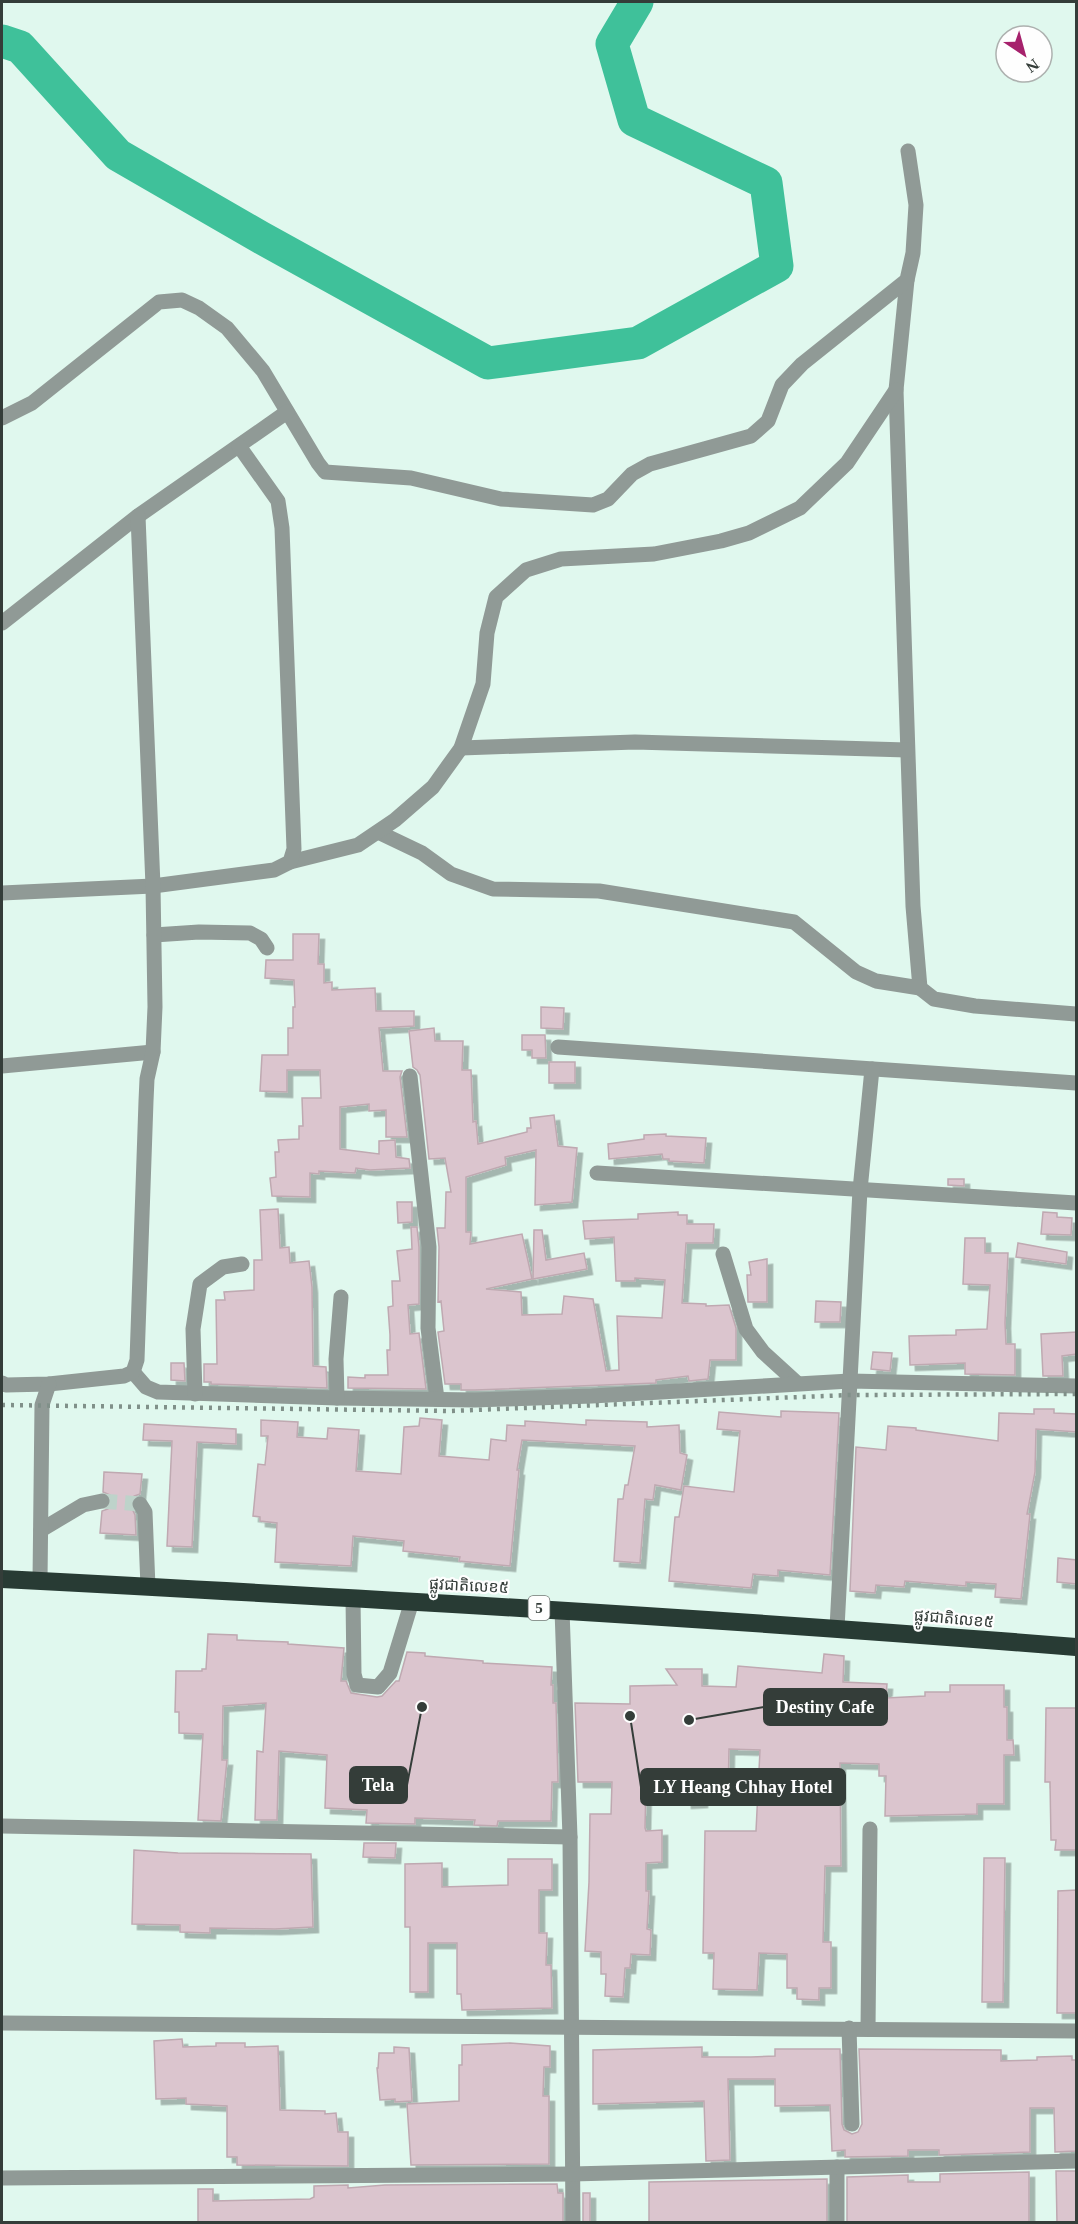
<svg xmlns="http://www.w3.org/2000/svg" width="1078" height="2224" viewBox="0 0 1078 2224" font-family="'Times New Roman','Noto Sans Khmer',serif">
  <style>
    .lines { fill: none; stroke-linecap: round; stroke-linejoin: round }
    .river { stroke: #3fc19a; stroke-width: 33 }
    .building { fill: #dbc5ce; stroke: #bfa9b1; stroke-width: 1.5; filter: url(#shadow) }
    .minor-tunnel { stroke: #bed3ca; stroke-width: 15; stroke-dasharray: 15 8; stroke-linecap: butt }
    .minor { stroke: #909a96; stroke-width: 15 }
    .highway { stroke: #283b34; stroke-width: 18 }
    .rail { stroke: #809089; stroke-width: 4.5; stroke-dasharray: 3 6; stroke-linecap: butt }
    .labels { text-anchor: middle; stroke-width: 4.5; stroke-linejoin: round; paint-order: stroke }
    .shield { fill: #fefefe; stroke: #717774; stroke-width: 1.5 }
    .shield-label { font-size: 15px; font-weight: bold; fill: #343d39 }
    .street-label { font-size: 16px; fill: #343d39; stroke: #fefefe }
    .leader { fill: none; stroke: #343d39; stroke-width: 2 }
    .callout-dot { fill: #343d39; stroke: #fefefe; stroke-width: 2 }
    .callout { fill: #343d39; stroke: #343d39; stroke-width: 2 }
    .callout-label { font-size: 18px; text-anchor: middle; font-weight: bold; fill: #fff }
  </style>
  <defs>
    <filter id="shadow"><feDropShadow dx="5.5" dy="5.5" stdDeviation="0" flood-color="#0004"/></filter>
  </defs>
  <rect width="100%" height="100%" fill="#e0f8ee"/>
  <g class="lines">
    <!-- river -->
    <polyline class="river" points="2,41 20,47 118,155 260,237 488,363 638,343 777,266 766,183 634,120 612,44 637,2"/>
  </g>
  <!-- building -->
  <g class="building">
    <polygon points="293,934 319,934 318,964 324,964 324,983 332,982 332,990 375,988 376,1011 414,1011 414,1026 379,1028 383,1071 402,1071 400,1077 407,1137 386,1137 386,1110 369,1111 369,1104 340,1107 340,1149 379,1154 379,1141 395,1140 396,1157 409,1159 410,1168 370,1170 356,1168 355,1173 319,1171 319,1174 310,1173 310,1197 272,1196 270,1178 276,1177 275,1152 279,1152 278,1140 299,1139 299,1126 303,1126 302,1098 321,1098 320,1070 287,1070 287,1092 260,1091 262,1055 288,1055 288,1028 293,1028 293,1007 295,1007 294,980 265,978 266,960 293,960"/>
    <polygon points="541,1007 564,1008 563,1029 541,1028"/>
    <polygon points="434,1028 435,1041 463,1041 462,1070 471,1070 473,1122 476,1121 478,1144 527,1132 527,1128 531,1128 530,1118 554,1115 558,1146 577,1148 572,1202 535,1205 536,1150 505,1157 506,1165 466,1177 466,1232 471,1232 470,1244 522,1234 532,1279 486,1289 521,1292 522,1315 562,1314 564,1296 593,1299 606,1371 619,1370 617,1316 662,1318 665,1280 635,1278 635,1281 616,1281 614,1237 585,1239 583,1221 638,1219 638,1214 678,1212 678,1215 687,1215 687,1224 714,1224 713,1243 686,1243 682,1303 706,1304 706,1306 729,1305 736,1328 736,1360 710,1360 708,1379 689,1381 688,1376 656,1380 656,1383 475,1390 461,1390 461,1384 445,1384 438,1332 444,1331 441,1301 438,1302 439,1247 437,1228 445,1228 446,1192 451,1192 445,1158 429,1159 420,1075 417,1070 413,1067 409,1031"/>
    <polygon points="522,1035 545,1035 546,1058 532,1058 532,1050 522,1050"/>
    <rect x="549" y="1062" width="26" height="21"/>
    <polygon points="666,1134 666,1136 706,1138 704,1163 669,1161 669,1159 663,1159 662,1154 609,1159 608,1144 644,1139 644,1135"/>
    <polygon points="948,1179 964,1179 964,1186 948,1185"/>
    <polygon points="397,1202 412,1202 412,1222 398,1223"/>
    <polygon points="278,1209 280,1248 289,1247 290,1263 309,1261 312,1287 313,1366 326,1367 327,1388 211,1384 211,1382 204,1382 204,1364 217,1364 216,1300 225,1300 224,1292 254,1290 254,1260 262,1260 260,1210"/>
    <polygon points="1043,1212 1057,1213 1057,1217 1072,1218 1071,1235 1041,1234"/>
    <polygon points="411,1227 417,1227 419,1247 419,1304 408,1305 410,1334 419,1333 426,1389 348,1388 348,1377 365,1378 365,1375 388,1375 387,1350 390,1350 390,1335 388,1307 393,1306 392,1281 400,1281 397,1251 412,1249"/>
    <polygon points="534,1230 542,1230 546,1260 584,1253 587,1269 533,1279"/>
    <polygon points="965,1238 985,1238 985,1253 1008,1253 1005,1323 1006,1344 1015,1344 1015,1375 965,1374 965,1363 910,1365 909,1336 956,1335 956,1330 987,1329 990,1285 963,1284"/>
    <polygon points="1018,1243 1067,1252 1066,1264 1016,1257"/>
    <polygon points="767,1259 767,1302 748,1302 747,1275 751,1275 749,1262"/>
    <polygon points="816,1301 841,1302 840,1322 815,1322"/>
    <polygon points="1077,1332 1077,1354 1062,1356 1063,1376 1043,1376 1041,1334"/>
    <polygon points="873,1352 892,1353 890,1371 871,1369"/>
    <polygon points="171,1363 184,1363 185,1381 171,1380"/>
    <polygon points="1034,1409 1054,1409 1054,1413 1077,1414 1077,1432 1036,1429 1035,1472 1027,1514 1030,1514 1021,1599 995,1597 996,1584 966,1582 966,1586 905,1581 904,1587 876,1585 875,1593 850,1591 856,1447 886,1450 888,1426 916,1428 916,1430 998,1441 999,1413 1034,1414"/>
    <polygon points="781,1411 839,1413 830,1575 778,1570 778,1576 753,1574 751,1588 669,1581 675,1517 679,1517 684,1486 734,1492 740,1431 717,1429 719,1412 781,1417"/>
    <polygon points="420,1418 442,1420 439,1456 489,1460 491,1439 506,1441 507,1425 525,1426 525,1421 586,1425 586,1420 647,1422 647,1427 679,1425 680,1453 687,1455 681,1490 655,1485 653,1500 645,1499 640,1563 614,1561 618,1499 623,1499 625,1485 628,1485 635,1446 522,1440 517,1470 519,1470 510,1566 459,1561 460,1557 403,1551 404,1541 353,1536 351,1566 275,1562 277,1523 260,1521 260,1517 253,1516 258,1464 265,1465 268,1436 261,1436 261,1420 298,1422 297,1437 327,1439 328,1428 359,1430 356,1471 401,1474 404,1427 419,1426"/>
    <polygon points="144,1424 236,1429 236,1444 197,1442 192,1547 167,1546 172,1441 143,1440"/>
    <polygon points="104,1472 142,1474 140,1494 134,1496 130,1504 135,1515 136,1535 100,1533 102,1511 108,1509 111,1503 110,1495 103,1492"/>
    <polygon points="1058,1558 1077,1560 1077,1584 1057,1582"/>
    <polygon points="208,1634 237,1635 237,1640 288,1642 288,1644 344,1648 341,1681 346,1681 351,1693 377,1697 382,1696 396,1681 399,1681 407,1652 425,1653 425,1656 483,1661 483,1663 552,1667 551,1685 553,1685 553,1703 556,1703 558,1782 552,1782 551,1821 498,1821 497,1826 474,1825 475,1820 415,1818 415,1824 366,1823 367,1810 325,1808 327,1755 279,1751 277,1820 255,1820 257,1751 263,1752 266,1703 223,1706 222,1760 227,1760 221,1821 198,1820 203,1734 179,1733 179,1712 175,1712 176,1671 202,1671 202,1669 206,1669"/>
    <polygon points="824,1654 844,1656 843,1682 887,1684 886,1698 925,1696 925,1692 950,1692 950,1685 1004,1685 1004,1707 1007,1707 1007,1740 1013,1740 1014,1755 1004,1755 1004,1804 977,1804 977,1814 885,1816 886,1776 879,1776 879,1764 840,1763 841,1866 825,1866 823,1942 831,1942 831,1988 819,1988 819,2000 797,1999 797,1988 787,1988 787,1954 759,1953 757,1990 713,1989 714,1953 703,1953 705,1831 756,1831 760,1750 729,1749 728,1797 702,1797 702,1802 686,1803 685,1784 646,1784 645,1828 646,1831 662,1830 662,1862 646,1863 646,1891 649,1891 647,1929 651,1930 650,1955 631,1954 630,1968 625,1968 623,1997 605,1996 606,1974 601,1974 601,1952 585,1951 589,1882 590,1814 611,1814 612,1782 578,1782 575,1703 630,1704 630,1686 677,1685 666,1669 702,1669 702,1686 736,1687 738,1666 822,1673"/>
    <polygon points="1046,1708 1077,1708 1076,1850 1055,1850 1056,1840 1051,1840 1050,1782 1045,1782"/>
    <polygon points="364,1843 396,1843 395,1858 363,1857"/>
    <polygon points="134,1850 178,1853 311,1854 313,1927 275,1929 210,1928 210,1933 180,1932 180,1925 132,1924"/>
    <polygon points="984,1858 1005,1858 1003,2002 982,2002"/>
    <polygon points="508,1859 552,1859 552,1890 539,1890 539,1933 547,1933 546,1965 551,1965 552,2008 462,2010 461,1994 457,1994 457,1943 428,1943 428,1992 410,1992 410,1927 405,1927 405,1864 442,1863 442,1887 508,1885"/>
    <polygon points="1077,1890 1077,2013 1057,2013 1058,1891"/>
    <polygon points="182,2039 183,2047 216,2046 216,2043 245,2043 245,2047 278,2046 280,2110 325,2111 325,2114 336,2113 338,2132 348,2132 348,2166 237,2165 237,2157 227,2157 227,2106 186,2104 186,2098 156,2099 154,2041"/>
    <polygon points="510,2043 550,2046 550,2067 544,2067 543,2096 549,2096 549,2164 411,2165 407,2104 459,2101 459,2065 462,2065 462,2045"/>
    <polygon points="394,2047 409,2048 412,2101 395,2102 395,2099 380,2100 377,2068 378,2068 379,2053 394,2053"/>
    <polygon points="702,2047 702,2057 751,2057 775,2056 775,2049 840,2049 842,2124 844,2130 852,2134 858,2132 862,2124 859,2049 1001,2050 1001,2061 1037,2060 1037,2057 1072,2056 1072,2060 1077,2060 1077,2151 1055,2152 1054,2108 1030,2108 1030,2152 939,2155 939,2150 908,2150 908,2156 845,2157 845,2150 832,2151 830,2105 775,2106 775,2079 728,2079 730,2160 706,2161 704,2101 593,2104 593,2050"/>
    <polygon points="1056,2171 1077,2171 1077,2223 1057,2223"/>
    <polygon points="1029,2172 1029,2223 847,2223 847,2177 908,2175 908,2182 940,2182 940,2174"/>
    <polygon points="827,2179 827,2223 649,2223 649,2182"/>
    <polygon points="557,2184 558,2193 563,2193 563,2223 198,2223 198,2189 213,2189 213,2201 310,2199 314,2197 314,2186 348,2185 348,2188 385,2185"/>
    <rect x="583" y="2193" width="7" height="30"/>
  </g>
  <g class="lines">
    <!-- minor-tunnel -->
    <polyline class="minor-tunnel" points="102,1501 140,1504"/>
    <!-- minor -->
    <g class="minor">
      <polyline points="907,280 896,390 913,906 920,988 934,999 975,1006 1076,1014"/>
      <polyline points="2,418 32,403 159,302 182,300 199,308 227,328 263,371 318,463 325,472 411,478 501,499 593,505 608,499 632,474 650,464 751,436 768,421 782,385 802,364 907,280 913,253 916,205 908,151"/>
      <polyline points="2,623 138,516 287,412"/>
      <polyline points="461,748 635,742 907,750"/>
      <polyline points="378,832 422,853 451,874 493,889 599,891 794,922 856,972 876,981 920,988"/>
      <polyline points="290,862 358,845 395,820 433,787 461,748 483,684 487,633 496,597 526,570 561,559 654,554 721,541 749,533 800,508 847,463 896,390"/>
      <polyline points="2,893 153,886 274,870 290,862 294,849 282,528 278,501 239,446"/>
      <polyline points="154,935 199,932 250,933 261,939 267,948"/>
      <polyline points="558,1047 1076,1083"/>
      <polyline points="2,1066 153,1052"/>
      <polyline points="410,1076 429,1247 428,1328 437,1399"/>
      <polyline points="597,1173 1076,1203"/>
      <polyline points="723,1254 746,1329 763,1352 797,1383"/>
      <polyline points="133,1372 146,1387 158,1392 337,1398 475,1400 592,1396 850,1381 1076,1386"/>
      <polyline points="2,1383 6,1385 49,1384 124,1376 133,1372 137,1360 146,1101 147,1079 153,1052 155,1007 153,886 138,516"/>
      <polyline points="195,1394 193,1329 200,1284 223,1267 242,1264"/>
      <polyline points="337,1398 336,1359 341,1297"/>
      <polyline points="140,1504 145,1512 148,1587"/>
      <polyline points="41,1530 83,1505 102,1501"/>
      <polyline points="40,1581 42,1405 49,1384"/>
      <polyline points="353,1598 354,1674 357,1685 378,1687 390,1673 412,1601"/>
      <polyline points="562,1610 570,1837 573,2222"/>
      <polyline points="837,1628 860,1190 872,1069"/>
      <polyline points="2,1826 570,1837"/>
      <polyline points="2,2023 1076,2031"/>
      <polyline points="849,2028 852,2124"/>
      <polyline points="868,2029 870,1829"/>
      <polyline points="837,2167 837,2222"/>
      <polyline points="2,2178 572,2174 1076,2161"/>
    </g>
    <!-- highway -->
    <path class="highway" d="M2,1579C360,1598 719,1618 1076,1647"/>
    <!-- rail -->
    <polyline class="rail" points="2,1405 449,1411 850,1395 1076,1394"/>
  </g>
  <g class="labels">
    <!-- shield labels -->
    <rect class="shield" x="528.5" y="1596" width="21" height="24" rx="4.5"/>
    <g class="shield-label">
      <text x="539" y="1613">5</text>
    </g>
    <!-- street labels -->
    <g class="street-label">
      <text transform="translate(469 1585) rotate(3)" y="6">ផ្លូវជាតិលេខ៥</text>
      <text transform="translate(954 1618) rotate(5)" y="6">ផ្លូវជាតិលេខ៥</text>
    </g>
  </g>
  <!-- callouts -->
  <path class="leader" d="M689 1720L764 1707M422 1707L407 1785M630 1716L641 1787"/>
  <g class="callout-dot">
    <circle cx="689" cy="1720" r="6"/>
    <circle cx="422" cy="1707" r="6"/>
    <circle cx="630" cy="1716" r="6"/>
  </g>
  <g class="callout">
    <rect x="764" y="1689" width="123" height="36" rx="6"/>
    <rect x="350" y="1767" width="57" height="36" rx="6"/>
    <rect x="641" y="1769" width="204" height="36" rx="6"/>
  </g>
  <g class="callout-label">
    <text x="825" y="1713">Destiny Cafe</text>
    <text x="378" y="1791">Tela</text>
    <text x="743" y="1793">LY Heang Chhay Hotel</text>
  </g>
  <!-- border -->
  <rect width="1078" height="2224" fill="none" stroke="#343d39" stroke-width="6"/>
  <!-- north arrow -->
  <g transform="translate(1024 54) rotate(144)"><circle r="28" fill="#fefefe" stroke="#adb1af" stroke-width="1.5"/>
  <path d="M0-4.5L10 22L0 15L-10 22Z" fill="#a6216c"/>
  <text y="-9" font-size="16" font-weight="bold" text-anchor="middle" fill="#343d39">N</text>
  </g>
</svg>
